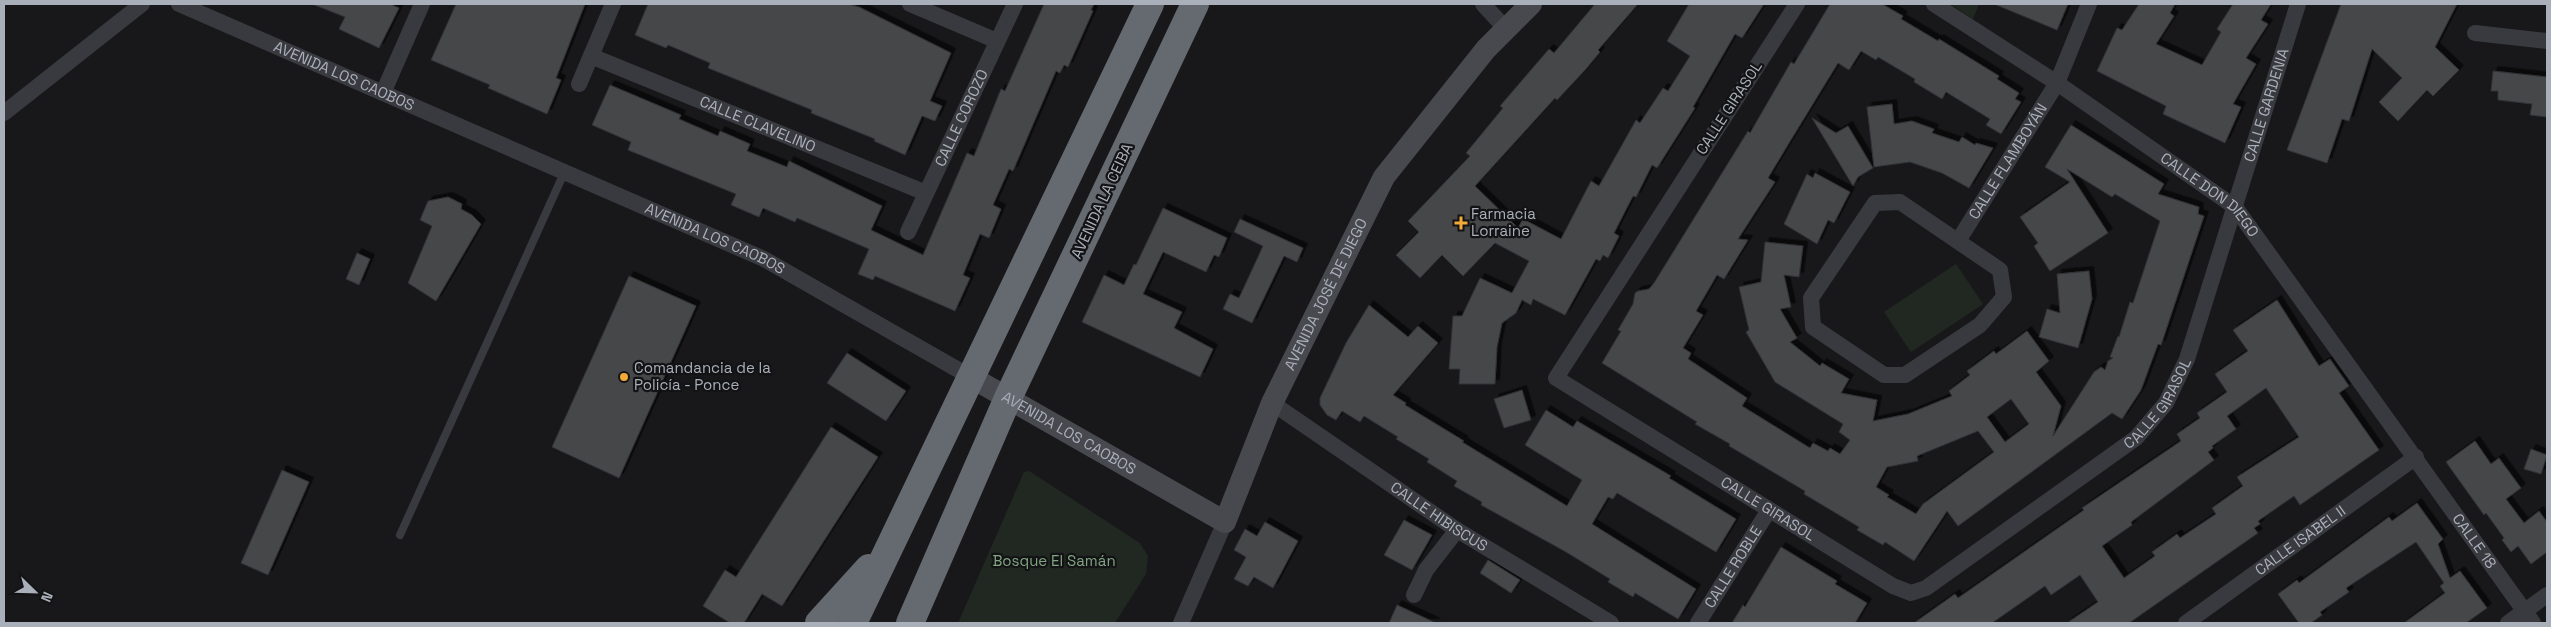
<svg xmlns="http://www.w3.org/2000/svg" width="2551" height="627" viewBox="0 0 2551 627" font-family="'Space Grotesk',sans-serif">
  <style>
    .green { fill: #202821 }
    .building { fill: #44464a; stroke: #323236; fill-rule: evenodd; filter: url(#shadow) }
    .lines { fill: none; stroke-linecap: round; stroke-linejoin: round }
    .lane { stroke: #393a3f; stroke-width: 8 }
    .street { stroke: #393a3f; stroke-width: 16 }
    .secondary { stroke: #47494f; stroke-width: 22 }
    .highway { stroke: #656970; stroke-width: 28 }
    .poi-dot { fill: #f3ab37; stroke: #131315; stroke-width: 2 }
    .labels { text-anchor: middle; stroke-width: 4.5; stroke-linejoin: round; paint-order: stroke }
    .street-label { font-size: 15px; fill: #aab0ba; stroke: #131315 }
    .poi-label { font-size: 15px; fill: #aab0ba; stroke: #131315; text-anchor: start }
    .park-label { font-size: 15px; fill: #81a582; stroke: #131315 }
  </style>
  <defs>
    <filter id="shadow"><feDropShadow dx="4.5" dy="-4.5" stdDeviation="0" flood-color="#0009"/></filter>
  </defs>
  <rect width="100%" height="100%" fill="#18181a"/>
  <!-- green -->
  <g class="green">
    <polygon points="1950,4 1979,4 1973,19"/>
    <polygon points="1956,264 1983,304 1911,352 1884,312"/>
    <polygon points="1029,471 1140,543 1148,556 1146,574 1115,623 958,623 1024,472"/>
  </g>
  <!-- building -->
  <g class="building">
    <polygon points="312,4 390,4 399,8 379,48 339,29 345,17"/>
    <polygon points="456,4 585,4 556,78 561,80 547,114 488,88 490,85 431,60"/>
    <polygon points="648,4 848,4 859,7 951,53 930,101 942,106 935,121 922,116 905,155 874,141 875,139 811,113 812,110 708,68 710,63 668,45 666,48 635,35"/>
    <polygon points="1044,4 1094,4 1091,10 1093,11 1068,67 1064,65 1060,73 1056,71 1013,171 1009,169 993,205 1001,209 989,238 980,234 963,275 970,278 955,311 875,276 873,280 858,274 869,249 797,218 795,222 763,208 759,217 731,205 736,194 628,150 631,142 592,125 610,85 681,115 679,119 718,136 720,131 750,144 747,151 787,167 789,161 882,206 871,230 923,255 967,153 974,156 1001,89 1005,91"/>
    <polygon points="1595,4 1638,4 1598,50 1600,52 1585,70 1557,100 1555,98 1475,186 1518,228 1523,219 1561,239 1591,181 1599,186 1636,120 1640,123 1663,88 1668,91 1690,56 1667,41 1689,4 1764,4 1742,38 1735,34 1693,107 1695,108 1657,168 1652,165 1636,197 1633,196 1614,233 1619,236 1608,258 1603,255 1600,261 1596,259 1565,315 1533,299 1531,305 1522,300 1516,313 1502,323 1497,347 1495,384 1459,384 1460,369 1449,369 1453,316 1462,316 1480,278 1512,293 1529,261 1495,243 1463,276 1442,255 1420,278 1396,255 1419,232 1408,221 1470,156 1466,153 1503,108 1500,106 1549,49 1554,53"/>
    <path d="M1830,4H1882L1903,16L1901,19L1938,41L1939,39L1999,76L1997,79L2019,93L2015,99L2021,102L2001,134L1986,125L1990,119L1946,92L1942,99L1914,82L1915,79L1878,57L1876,60L1861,51L1849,70L1838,63L1789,143L1768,178L1775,182L1738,239L1748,240L1724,279L1717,275L1696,311L1703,315L1683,348L1691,353L1688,359L1747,398L1742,406L1810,448L1813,443L1828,451L1830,448L1840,454L1850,440L1839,432L1843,424L1775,382L1746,332L1749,330L1739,287L1761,282L1765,242L1803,246L1799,277L1784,275L1791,307L1780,309L1797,338L1790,342L1820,366L1822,363L1849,379L1841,393L1877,400L1873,421L1908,414L1952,396L1949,391L1970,375L1967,371L1994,351L1996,354L2027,331L2049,361L2036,372L2061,406L2053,436L2094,372L2101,367L2105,370L2108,361L2113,358L2110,357L2118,336L2119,337L2130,302L2133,303L2160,221L2115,194L2112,197L2067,169L2108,233L2050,271L2034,246L2038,243L2020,217L2070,182L2045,167L2071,125L2164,184L2158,194L2199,207L2198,214L2204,216L2161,345L2158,344L2141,390L2122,419L2112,413L1958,526L1947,511L1914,561L1885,542L1883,545L1857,530L1859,527L1804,494L1805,491L1729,446L1730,444L1695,424L1697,422L1602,363L1621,331L1618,330L1633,304L1635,293L1638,291L1649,289L1654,283L1748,131L1750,133L1791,62L1794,64ZM2011,399L2029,424L2005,442L1987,417ZM1978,431L1994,452L1923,504L1916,514L1887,497L1889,495L1876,487L1887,467L1918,461L1917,456Z"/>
    <polygon points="1994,4 2068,4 2057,30"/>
    <polygon points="2139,4 2175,4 2170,13 2174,16 2156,44 2202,65 2221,32 2217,29 2233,4 2271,4 2261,20 2268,24 2246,58 2256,64 2233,104 2241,107 2225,143 2163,114 2166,106 2097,71 2117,28 2122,30"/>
    <polygon points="2341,4 2457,4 2435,47 2459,70 2433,96 2427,90 2398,121 2379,102 2402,78 2372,49 2349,121 2342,119 2327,163 2287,150"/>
    <polygon points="2493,71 2547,77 2547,117 2530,115 2532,104 2498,100 2498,91 2491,91"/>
    <polygon points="1892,104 1894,124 1912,121 1934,129 1932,133 1959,142 1962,137 1975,145 1976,143 1993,148 1969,188 1942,173 1910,162 1874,167 1867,107"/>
    <polygon points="1812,118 1836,133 1848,126 1873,168 1858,177 1853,186"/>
    <polygon points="1815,173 1850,192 1834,223 1828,220 1817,244 1784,224 1807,174 1813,178"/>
    <polygon points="448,197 462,204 461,209 472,215 481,224 436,301 408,283 432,226 420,220 428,201"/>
    <polygon points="1163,208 1227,238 1219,257 1214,255 1206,272 1163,252 1143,294 1182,312 1174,328 1213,349 1200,377 1082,322 1104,275 1124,285 1134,264 1136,265"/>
    <polygon points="1240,219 1303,248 1297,262 1284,256 1252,323 1223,309 1230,294 1239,298 1263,246 1234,232"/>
    <polygon points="357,253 370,259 359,285 346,279"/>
    <polygon points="2089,271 2092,299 2078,348 2039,337 2047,309 2060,313 2057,274"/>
    <polygon points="629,276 696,306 619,478 552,447"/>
    <path d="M2277,300L2319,366L2330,359L2349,386L2339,393L2379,450L2300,505L2294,496L2258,521L2260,524L2254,528L2258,533L2129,623H2067L2098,602L2080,575L2051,595L2045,586L1992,623H1914L1955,594L1958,598L2084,510L2082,508L2181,441L2177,434L2200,418L2197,413L2227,392L2215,374L2248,351L2233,330ZM2266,388L2299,437L2237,477L2243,486L2212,508L2216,514L2180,538L2177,534L2152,552L2155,556L2124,578L2102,546L2132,525L2131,522L2214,460L2208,452L2213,448L2212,446L2236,429L2227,416Z"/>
    <polygon points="1369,305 1408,337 1418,326 1438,343 1393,395 1406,403 1405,405 1464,441 1462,442 1567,506 1582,480 1525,445 1546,410 1573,427 1577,421 1671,476 1669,478 1736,519 1716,552 1617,493 1613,499 1608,497 1592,524 1696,589 1678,619 1635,593 1633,597 1608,582 1610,579 1566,552 1481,505 1482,502 1454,486 1457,481 1427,462 1429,459 1396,439 1398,437 1364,416 1360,422 1342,411 1336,420 1327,415 1320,405 1320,398 1346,343"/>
    <polygon points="847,353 906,391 886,421 827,383"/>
    <polygon points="1522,390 1531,420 1504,428 1494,399"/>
    <polygon points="831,427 878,457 782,606 762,594 744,623 730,623 703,606 725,570 736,577"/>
    <polygon points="2475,441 2491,464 2499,458 2521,488 2506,499 2524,523 2539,511 2547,522 2547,552 2531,564 2518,546 2511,552 2502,540 2504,538 2486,513 2484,515 2446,462"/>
    <polygon points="2531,449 2547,455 2541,474 2524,469"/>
    <polygon points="282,470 309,482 268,575 241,563"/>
    <polygon points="2417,503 2443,539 2438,544 2450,578 2460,571 2487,608 2466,623 2404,623 2445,593 2440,586 2444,583 2416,542 2346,588 2349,592 2320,612 2322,615 2311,623 2299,623 2278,594 2297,580 2299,583 2389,517 2392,521"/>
    <polygon points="1404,520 1432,535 1412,570 1384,555"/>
    <polygon points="1265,522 1298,541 1273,588 1254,577 1248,586 1234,579 1246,557 1234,550 1245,529 1257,536"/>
    <polygon points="1781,547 1837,581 1835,584 1867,603 1855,623 1732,623 1743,605 1745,607"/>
    <polygon points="1488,560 1520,580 1511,593 1480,573"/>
    <polygon points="1397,605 1436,623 1389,623"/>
  </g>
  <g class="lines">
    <!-- lane -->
    <polyline class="lane" points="400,535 564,173"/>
    <!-- street -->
    <g class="street">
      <path id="s1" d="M179,4L764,259L969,376"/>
      <polyline points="910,4 997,41"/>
      <polyline points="1483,4 1506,29"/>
      <path id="s2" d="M1797,4L1556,378L1893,586L1911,593L1926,588L2136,438L2166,403L2187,359L2298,4"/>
      <path id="s3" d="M1934,4L2057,83L2235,207L2533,623"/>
      <polyline points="2475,33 2547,41"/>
      <path id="s4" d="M591,56L926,193"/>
      <polyline points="579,84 613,4"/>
      <polyline points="383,93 422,4"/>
      <polyline points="4,113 142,4"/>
      <polygon points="1900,202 2000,270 2004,297 1980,325 1905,375 1884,375 1813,327 1811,298 1875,203"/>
      <path id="s5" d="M908,232L1015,4"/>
      <path id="s6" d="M1958,241L2057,83L2089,4"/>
      <path id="s7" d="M1272,403L1457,530L1611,623"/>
      <polyline points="1414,595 1426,570 1457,530"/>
      <polyline points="1181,623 1225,522"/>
      <path id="s8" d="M1698,623L1769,510"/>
      <path id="s9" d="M2186,623L2416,457"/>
      <polyline points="2508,623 2547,595"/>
    </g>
    <!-- secondary -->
    <path class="secondary" id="s10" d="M969,376L1225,522L1272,403L1384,177L1486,49L1531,4"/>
    <!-- highway -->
    <g class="highway">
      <polyline points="819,623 869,568"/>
      <polyline points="853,623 1150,4"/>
      <polyline points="910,623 1008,398 1195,4"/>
    </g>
  </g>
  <!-- markers -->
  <g class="poi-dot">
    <path d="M1458.5 215.5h5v5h5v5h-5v5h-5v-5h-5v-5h5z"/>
    <circle cx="624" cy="377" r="5"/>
  </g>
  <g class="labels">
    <!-- street labels -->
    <g class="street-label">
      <text dy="5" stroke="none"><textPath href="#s1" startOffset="180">AVENIDA LOS CAOBOS</textPath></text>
      <text dy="5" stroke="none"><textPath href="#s2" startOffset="1495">CALLE GARDENIA</textPath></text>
      <text transform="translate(1729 108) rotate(-57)" y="5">CALLE GIRASOL</text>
      <text dy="5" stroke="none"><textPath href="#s5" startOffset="126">CALLE COROZO</textPath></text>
      <text dy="5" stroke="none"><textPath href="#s4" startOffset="180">CALLE CLAVELINO</textPath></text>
      <text dy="5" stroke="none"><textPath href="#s6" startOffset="94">CALLE FLAMBOYÁN</textPath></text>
      <text dy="5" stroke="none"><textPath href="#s3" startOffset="336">CALLE DON DIEGO</textPath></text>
      <text transform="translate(1102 201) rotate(-65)" y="5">AVENIDA LA CEIBA</text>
      <text dy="5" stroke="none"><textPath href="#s1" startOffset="585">AVENIDA LOS CAOBOS</textPath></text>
      <text dy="5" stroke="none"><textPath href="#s10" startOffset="544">AVENIDA JOSÉ DE DIEGO</textPath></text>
      <text dy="5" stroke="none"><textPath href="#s2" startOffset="1175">CALLE GIRASOL</textPath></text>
      <text dy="5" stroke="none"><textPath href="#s10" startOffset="115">AVENIDA LOS CAOBOS</textPath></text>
      <text dy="5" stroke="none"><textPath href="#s2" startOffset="694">CALLE GIRASOL</textPath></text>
      <text dy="5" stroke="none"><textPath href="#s7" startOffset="202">CALLE HIBISCUS</textPath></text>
      <text dy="5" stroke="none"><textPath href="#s9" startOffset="141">CALLE ISABEL II</textPath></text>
      <text dy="5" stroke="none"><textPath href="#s3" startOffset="774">CALLE 18</textPath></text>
      <text dy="5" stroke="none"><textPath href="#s8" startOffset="66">CALLE ROBLE</textPath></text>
    </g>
    <!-- poi labels -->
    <g class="poi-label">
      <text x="1471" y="219">Farmacia<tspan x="1471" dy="17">Lorraine</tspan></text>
      <text x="634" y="373">Comandancia de la<tspan x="634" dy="17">Policía - Ponce</tspan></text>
    </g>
    <!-- park labels -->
    <g class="park-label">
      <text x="1054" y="566">Bosque El Samán</text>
    </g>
  </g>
  <!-- border -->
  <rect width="2551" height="627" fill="none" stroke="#aab0ba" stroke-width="10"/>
  <!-- north arrow -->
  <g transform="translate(35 592) rotate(113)" stroke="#131315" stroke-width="4" paint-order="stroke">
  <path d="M0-4L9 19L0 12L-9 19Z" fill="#aab0ba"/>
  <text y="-8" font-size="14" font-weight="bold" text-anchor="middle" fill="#aab0ba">N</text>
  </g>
</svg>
